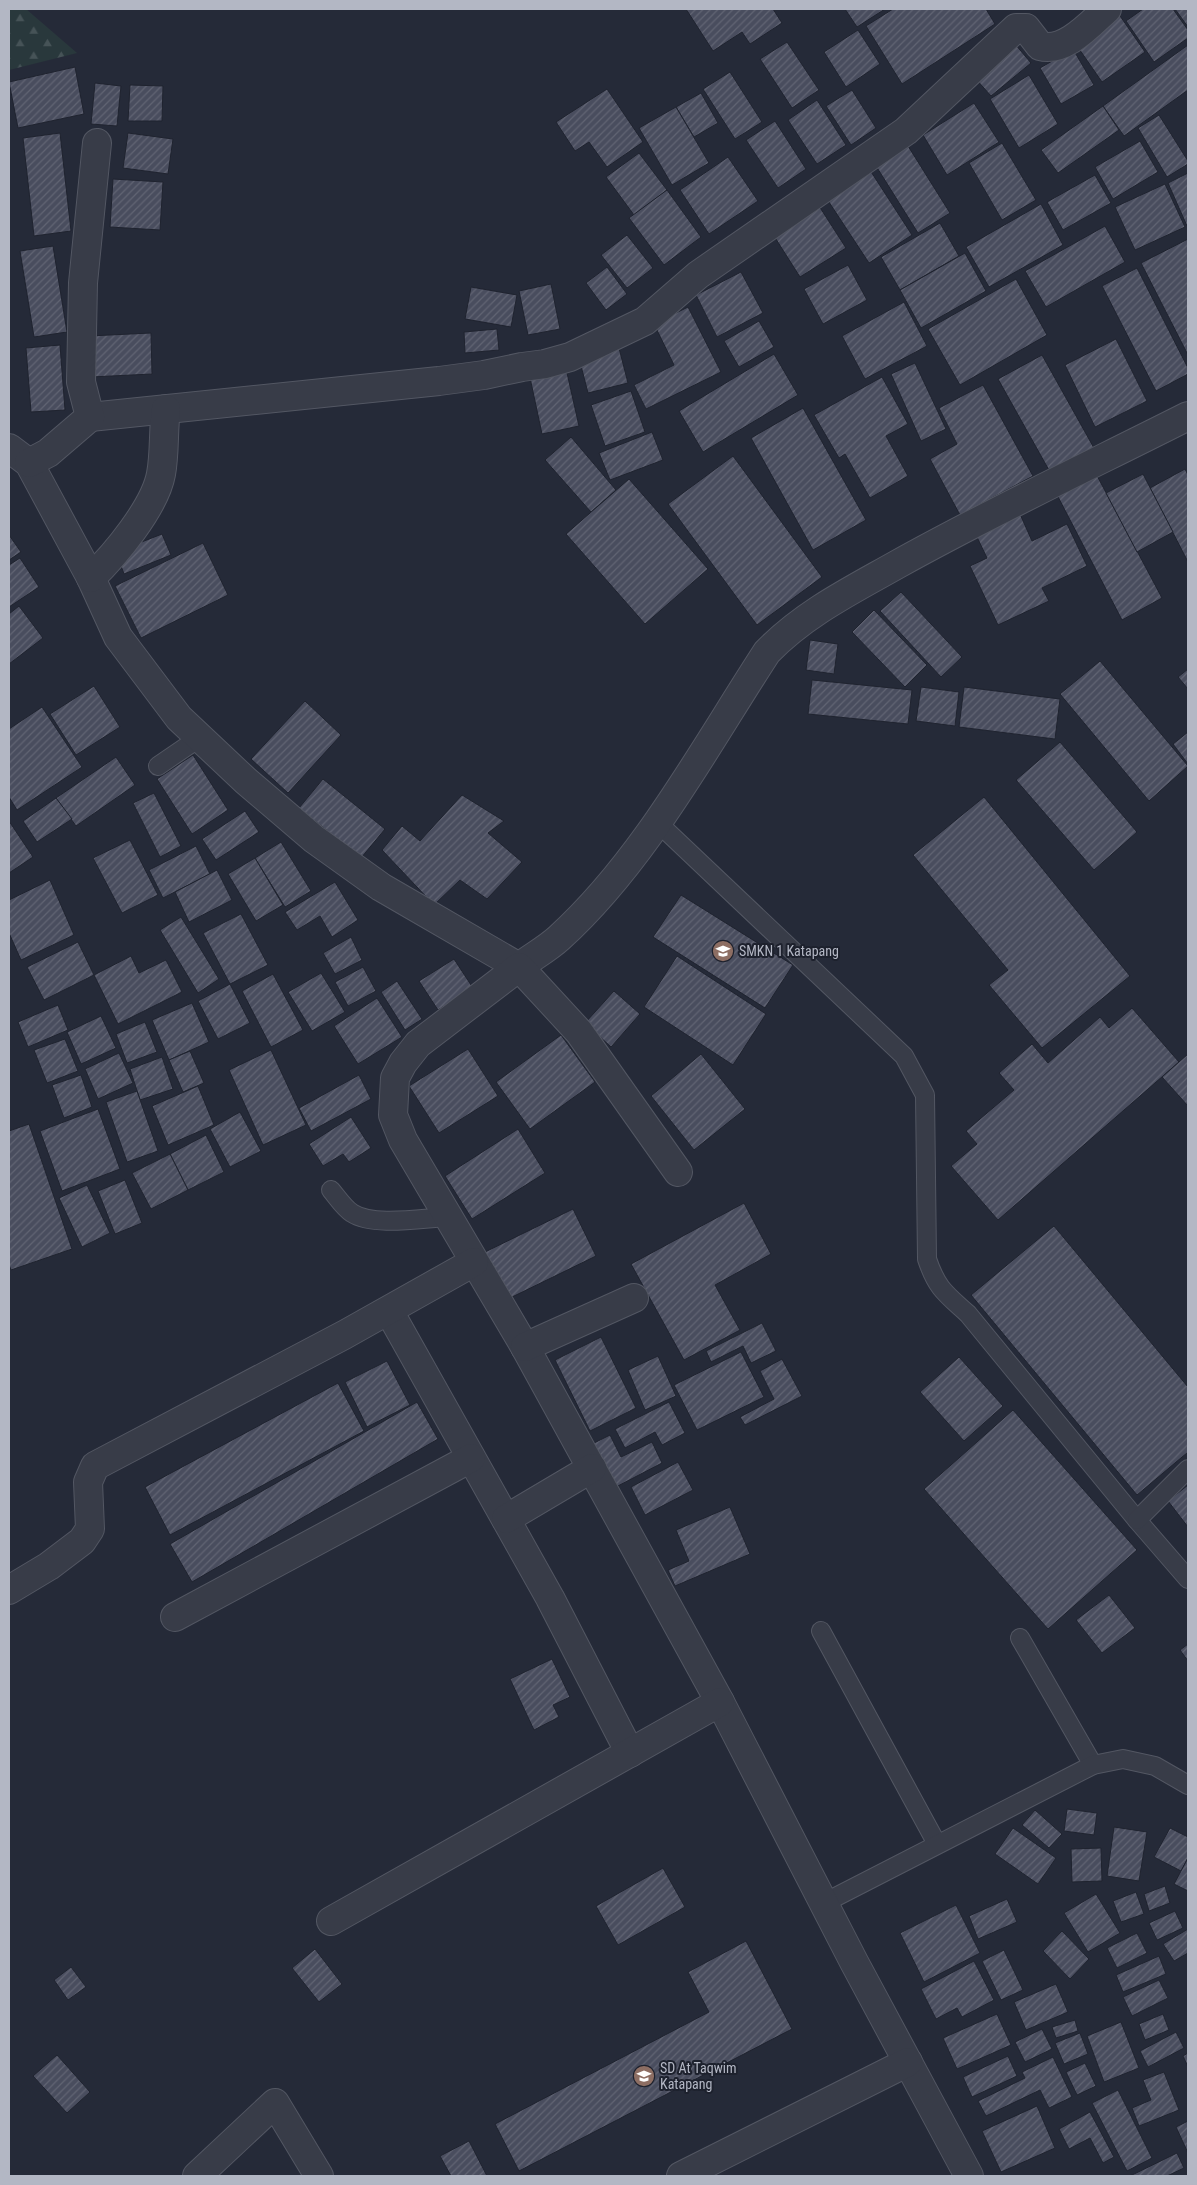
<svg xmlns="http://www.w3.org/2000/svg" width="1197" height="2185" viewBox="0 0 1197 2185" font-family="'Roboto Condensed',sans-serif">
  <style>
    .forest { fill: url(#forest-firs) }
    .building { fill: url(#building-hatch); stroke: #1f232f }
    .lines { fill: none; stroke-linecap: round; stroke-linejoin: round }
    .service-casing { stroke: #535763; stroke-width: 20 }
    .minor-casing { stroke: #535763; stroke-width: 30 }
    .service { stroke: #383c48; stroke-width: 18 }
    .minor { stroke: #383c48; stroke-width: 28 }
    .labels { text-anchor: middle; stroke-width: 4; stroke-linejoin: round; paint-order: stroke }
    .poi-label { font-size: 14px; fill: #b3b7c4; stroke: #1d212d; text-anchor: start }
  </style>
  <defs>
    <pattern id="forest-firs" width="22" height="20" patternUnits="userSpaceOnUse" patternTransform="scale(1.25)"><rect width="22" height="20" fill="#29383c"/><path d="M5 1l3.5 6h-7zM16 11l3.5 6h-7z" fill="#465357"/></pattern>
    <pattern id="building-hatch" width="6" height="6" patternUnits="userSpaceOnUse" patternTransform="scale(1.25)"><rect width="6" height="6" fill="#494d5e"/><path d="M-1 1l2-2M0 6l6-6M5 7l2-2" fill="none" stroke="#616473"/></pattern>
  </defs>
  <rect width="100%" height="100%" fill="#252a38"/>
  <!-- forest -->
  <polygon class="forest" points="9,9 26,9 77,53 9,70"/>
  <!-- building -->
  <g class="building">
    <polygon points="686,9 773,9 782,23 750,44 742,32 713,51"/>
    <polygon points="845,9 885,9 857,27"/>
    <polygon points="893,9 986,9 995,24 902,84 866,26"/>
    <polygon points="1143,9 1173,9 1188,30 1188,38 1154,62 1126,21"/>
    <polygon points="1175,9 1188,9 1188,27"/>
    <polygon points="1118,13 1145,52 1102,82 1075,43"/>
    <polygon points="858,30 880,64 846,87 824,52"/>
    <polygon points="787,42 819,90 792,108 760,59"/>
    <polygon points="1015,44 1031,63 991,96 975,78"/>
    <polygon points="1188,45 1188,90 1124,136 1103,106"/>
    <polygon points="1073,49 1094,85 1061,104 1040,68"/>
    <polygon points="75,67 84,114 18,128 9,82"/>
    <polygon points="730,72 762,122 735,139 703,89"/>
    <polygon points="1029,75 1058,124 1019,148 990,99"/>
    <polygon points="95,83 121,86 117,126 91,124"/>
    <polygon points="130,85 163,86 162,121 128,121"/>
    <polygon points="607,89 643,142 607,167 589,142 575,151 556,122"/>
    <polygon points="852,90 876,128 851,145 826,106"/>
    <polygon points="701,93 718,123 694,137 676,107"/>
    <polygon points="817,100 846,145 817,164 788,120"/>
    <polygon points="974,103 999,142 947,175 923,135"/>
    <polygon points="1103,106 1119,130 1058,173 1041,150"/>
    <polygon points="676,107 709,163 672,185 639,128"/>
    <polygon points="1159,115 1188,161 1188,164 1167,177 1138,128"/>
    <polygon points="775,121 806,169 778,188 746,140"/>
    <polygon points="60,133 71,231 34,236 23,138"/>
    <polygon points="128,133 173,139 168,174 123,168"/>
    <polygon points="903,138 950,213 918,233 871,158"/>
    <polygon points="1140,141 1158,172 1113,199 1095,167"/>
    <polygon points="1002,143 1036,200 1002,220 969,163"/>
    <polygon points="639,153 667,190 634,215 606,177"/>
    <polygon points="728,157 758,201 709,234 680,190"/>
    <polygon points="866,164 912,235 869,263 823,193"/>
    <polygon points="1188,173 1188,226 1187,226 1168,183"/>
    <polygon points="1095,175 1111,203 1063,230 1047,202"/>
    <polygon points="113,179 163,182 160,230 110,227"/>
    <polygon points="1165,184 1185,227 1135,250 1115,207"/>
    <polygon points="667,190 701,237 664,265 629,218"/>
    <polygon points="1041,204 1063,245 989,287 966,247"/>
    <polygon points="819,206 846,248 800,277 774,236"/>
    <polygon points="940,223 959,256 900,290 881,257"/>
    <polygon points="1105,226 1125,262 1046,307 1025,271"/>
    <polygon points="627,235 653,268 627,288 601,255"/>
    <polygon points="1188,239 1188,355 1141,263"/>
    <polygon points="53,246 67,332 34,337 20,251"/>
    <polygon points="965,253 986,291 921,328 900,290"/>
    <polygon points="848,265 867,300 823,324 804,289"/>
    <polygon points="607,267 627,294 606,310 586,283"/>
    <polygon points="1137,268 1188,368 1188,374 1156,391 1102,286"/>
    <polygon points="741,272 763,313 717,337 696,295"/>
    <polygon points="1016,279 1047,335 960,385 928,329"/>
    <polygon points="551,284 560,329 528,335 519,291"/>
    <polygon points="471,287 517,295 511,327 465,319"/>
    <polygon points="904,302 927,346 865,379 842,336"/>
    <polygon points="688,307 721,372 646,409 634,385 674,365 654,324"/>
    <polygon points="759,321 774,347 739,367 724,341"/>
    <polygon points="497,329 499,350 465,353 464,332"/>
    <polygon points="151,333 152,374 91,377 89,336"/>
    <polygon points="1116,339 1147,401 1095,427 1065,365"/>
    <polygon points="60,345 65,410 31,412 26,348"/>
    <polygon points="619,348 628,383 588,393 579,358"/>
    <polygon points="774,354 798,395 703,452 679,411"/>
    <polygon points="1042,355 1094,448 1050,472 998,379"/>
    <polygon points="915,363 946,429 921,441 891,374"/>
    <polygon points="565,364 579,426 542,434 529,373"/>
    <polygon points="882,377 908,424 886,436 908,476 870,498 845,454 839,458 814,415"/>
    <polygon points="983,385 1033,476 960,515 930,459 957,444 939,408"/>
    <polygon points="631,391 645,432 605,446 591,405"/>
    <polygon points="803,408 866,520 813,550 751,438"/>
    <polygon points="652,432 663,460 610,480 599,453"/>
    <polygon points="571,437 616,490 591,512 545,460"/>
    <polygon points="733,456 822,577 757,625 668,504"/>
    <polygon points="1185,469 1188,475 1188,562 1150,488"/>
    <polygon points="1094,470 1162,598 1122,620 1055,491"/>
    <polygon points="1143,474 1173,532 1137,552 1106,493"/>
    <polygon points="629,479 708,569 645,624 566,534"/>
    <polygon points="1020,514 1032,541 1067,524 1087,566 1042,588 1049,601 998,625 970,566 987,558 976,535"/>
    <polygon points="162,534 171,555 124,574 116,552"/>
    <polygon points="9,535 21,552 9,560"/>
    <polygon points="203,543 228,595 141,638 115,586"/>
    <polygon points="20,558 39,587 9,607 9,565"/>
    <polygon points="901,592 962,657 941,677 880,611"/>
    <polygon points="19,606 43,638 9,664 9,614"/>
    <polygon points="874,610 927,665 905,687 852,632"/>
    <polygon points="810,640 838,644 834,674 806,670"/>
    <polygon points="1100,661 1188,766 1149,801 1060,694"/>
    <polygon points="1188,669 1188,689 1178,677"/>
    <polygon points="812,680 912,690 908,724 808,714"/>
    <polygon points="94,686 120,727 76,755 50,714"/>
    <polygon points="921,687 959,692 955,726 916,721"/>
    <polygon points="964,687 1060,699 1055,739 959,727"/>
    <polygon points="305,701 341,735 288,793 251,759"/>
    <polygon points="42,707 82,767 17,810 9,797 9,729"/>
    <polygon points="1188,732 1188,764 1173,744"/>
    <polygon points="1060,742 1137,832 1094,870 1016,780"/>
    <polygon points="193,755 228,810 192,834 157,779"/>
    <polygon points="116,757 135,785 76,826 56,798"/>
    <polygon points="323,779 385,829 361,858 299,808"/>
    <polygon points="154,793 181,846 160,857 133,803"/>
    <polygon points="462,795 504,821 488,833 522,862 487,899 460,880 434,905 382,850 402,826 420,841"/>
    <polygon points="984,797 1130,976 1042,1048 989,985 1008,970 913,855"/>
    <polygon points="56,798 72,819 37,842 23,821"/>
    <polygon points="245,811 259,832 216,860 202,839"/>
    <polygon points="9,821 33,857 9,873"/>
    <polygon points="130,840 158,895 122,913 93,858"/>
    <polygon points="281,842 311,891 285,907 255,858"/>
    <polygon points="196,846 210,874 163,898 149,870"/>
    <polygon points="255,858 283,905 256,921 228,874"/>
    <polygon points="217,870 232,900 189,922 175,892"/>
    <polygon points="50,880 74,935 21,960 9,933 9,900"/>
    <polygon points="335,882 358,920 332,937 320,916 297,930 285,912"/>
    <polygon points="681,895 793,965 765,1008 653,937"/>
    <polygon points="241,914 268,965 230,984 203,933"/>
    <polygon points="181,917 219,979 198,993 160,930"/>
    <polygon points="351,937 362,960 335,974 323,953"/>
    <polygon points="78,942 94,975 44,1000 27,967"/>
    <polygon points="131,956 139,973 166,960 182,992 118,1024 94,975"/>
    <polygon points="677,956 766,1014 733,1065 644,1007"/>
    <polygon points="454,959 473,988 438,1010 419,981"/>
    <polygon points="363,967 376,991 348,1006 335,982"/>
    <polygon points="321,973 345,1012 312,1031 288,992"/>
    <polygon points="273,974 303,1030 271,1047 242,991"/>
    <polygon points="397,981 422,1019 405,1030 381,992"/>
    <polygon points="230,984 250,1023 218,1039 198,1001"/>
    <polygon points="614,991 640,1014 611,1047 585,1023"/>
    <polygon points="377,998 402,1037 358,1064 334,1026"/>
    <polygon points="192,1003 209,1042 169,1060 152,1020"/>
    <polygon points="58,1005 68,1030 28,1047 18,1022"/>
    <polygon points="1132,1008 1179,1062 998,1220 951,1166 977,1144 966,1131 1014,1090 999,1073 1032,1044 1048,1063 1100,1017 1109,1028"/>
    <polygon points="101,1016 116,1048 81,1064 67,1032"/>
    <polygon points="145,1022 157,1052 127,1063 116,1034"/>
    <polygon points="561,1035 595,1082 530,1129 496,1082"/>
    <polygon points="65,1039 78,1071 47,1083 34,1050"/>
    <polygon points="468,1049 498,1096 439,1133 409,1086"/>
    <polygon points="271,1050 306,1125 263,1145 229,1070"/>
    <polygon points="190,1051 204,1083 183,1092 169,1060"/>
    <polygon points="119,1053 133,1083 98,1099 85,1069"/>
    <polygon points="701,1054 745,1109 694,1150 651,1096"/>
    <polygon points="1188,1054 1188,1106 1162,1077"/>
    <polygon points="162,1057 173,1089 140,1100 130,1069"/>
    <polygon points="81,1075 92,1107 64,1118 52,1085"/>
    <polygon points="359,1075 371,1099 311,1131 299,1108"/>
    <polygon points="198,1086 214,1125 168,1145 152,1106"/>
    <polygon points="137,1091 158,1151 127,1162 106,1102"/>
    <polygon points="98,1109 120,1169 62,1191 40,1131"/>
    <polygon points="240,1112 261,1151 230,1167 210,1129"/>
    <polygon points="351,1117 371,1148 349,1162 343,1154 323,1166 309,1144"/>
    <polygon points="29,1124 72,1249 11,1270 9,1265 9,1131"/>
    <polygon points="518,1129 545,1173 472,1219 445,1176"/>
    <polygon points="206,1135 224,1172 188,1190 170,1154"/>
    <polygon points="170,1154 188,1190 151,1209 132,1173"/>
    <polygon points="125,1180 142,1223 115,1234 98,1191"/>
    <polygon points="87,1185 110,1233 82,1247 59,1198"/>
    <polygon points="744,1203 771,1254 715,1285 740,1330 684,1360 631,1264"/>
    <polygon points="573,1209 596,1256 508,1299 485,1252"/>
    <polygon points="1054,1226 1188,1387 1188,1452 1137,1495 971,1295"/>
    <polygon points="762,1323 776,1351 751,1363 743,1346 711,1362 706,1351"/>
    <polygon points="601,1337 636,1408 590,1431 555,1360"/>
    <polygon points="741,1352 764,1397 697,1430 674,1385"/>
    <polygon points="658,1356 676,1396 645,1410 628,1370"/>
    <polygon points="959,1357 1003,1406 964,1441 920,1392"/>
    <polygon points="782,1359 802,1396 745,1425 740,1417 774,1399 760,1371"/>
    <polygon points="387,1361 410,1405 367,1427 345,1382"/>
    <polygon points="338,1383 364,1431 170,1535 145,1487"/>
    <polygon points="417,1402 438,1439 192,1582 170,1544"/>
    <polygon points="669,1402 685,1433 662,1445 655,1432 625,1448 615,1429"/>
    <polygon points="1013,1410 1137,1550 1048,1629 924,1489"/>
    <polygon points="610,1435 621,1457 652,1442 662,1463 614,1488 592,1444"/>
    <polygon points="678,1462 693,1490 645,1515 631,1487"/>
    <polygon points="1188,1485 1188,1527 1168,1501"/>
    <polygon points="730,1507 750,1554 675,1586 668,1570 689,1561 676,1530"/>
    <polygon points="1109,1595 1135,1628 1102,1653 1076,1620"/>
    <polygon points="1188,1644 1188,1661 1180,1650"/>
    <polygon points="552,1659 570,1697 553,1705 559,1717 534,1730 510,1679"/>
    <polygon points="1067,1809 1097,1813 1094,1835 1064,1831"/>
    <polygon points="1035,1810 1062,1834 1049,1848 1022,1825"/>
    <polygon points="1114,1827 1147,1832 1139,1881 1107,1876"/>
    <polygon points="1013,1828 1056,1858 1038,1884 995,1854"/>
    <polygon points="1170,1828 1188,1837 1188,1858 1181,1871 1154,1857"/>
    <polygon points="1101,1848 1102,1881 1072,1882 1071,1849"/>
    <polygon points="1188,1858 1188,1891 1174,1884"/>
    <polygon points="663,1868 685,1907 618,1945 596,1906"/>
    <polygon points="1165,1886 1170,1903 1149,1911 1144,1894"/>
    <polygon points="1136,1892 1144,1914 1121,1922 1113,1901"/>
    <polygon points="1096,1894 1120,1933 1088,1952 1064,1913"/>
    <polygon points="1007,1899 1017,1922 978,1939 969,1916"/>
    <polygon points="956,1905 980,1953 924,1982 900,1933"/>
    <polygon points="1175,1911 1183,1928 1157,1940 1149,1923"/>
    <polygon points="1188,1929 1188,1953 1174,1961 1163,1944"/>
    <polygon points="1062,1931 1089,1959 1070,1979 1043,1951"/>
    <polygon points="1137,1933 1147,1953 1117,1968 1107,1948"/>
    <polygon points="746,1941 792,2029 519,2171 495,2124 709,2012 688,1972"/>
    <polygon points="315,1949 342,1984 319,2002 292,1968"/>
    <polygon points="1004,1950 1023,1990 1001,2000 982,1961"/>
    <polygon points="1159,1956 1166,1974 1123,1992 1116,1975"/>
    <polygon points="974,1961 994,2000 962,2017 957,2008 936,2019 921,1989"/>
    <polygon points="71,1967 86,1987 68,2000 54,1980"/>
    <polygon points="1159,1980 1168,1998 1132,2016 1123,1997"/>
    <polygon points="1056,1984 1068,2012 1026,2030 1014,2002"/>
    <polygon points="997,2014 1011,2045 957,2069 943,2038"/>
    <polygon points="1163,2014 1169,2030 1145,2040 1139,2024"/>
    <polygon points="1075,2020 1078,2031 1056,2038 1052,2027"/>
    <polygon points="1121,2022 1139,2068 1104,2082 1087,2036"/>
    <polygon points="1042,2029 1052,2049 1025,2062 1015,2042"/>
    <polygon points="1176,2032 1184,2048 1148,2067 1140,2051"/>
    <polygon points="1080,2033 1088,2054 1064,2064 1055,2043"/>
    <polygon points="1188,2053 1188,2067 1183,2056"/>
    <polygon points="57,2055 90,2092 67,2113 33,2076"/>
    <polygon points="1008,2056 1017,2076 972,2097 963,2077"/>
    <polygon points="1053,2057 1072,2097 1049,2108 1040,2090 986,2116 978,2101 1025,2078 1022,2072"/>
    <polygon points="1085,2063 1096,2086 1077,2095 1066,2072"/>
    <polygon points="1164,2072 1179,2110 1139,2126 1132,2108 1151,2100 1143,2080"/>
    <polygon points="1118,2090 1152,2158 1127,2171 1092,2103"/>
    <polygon points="1037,2106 1055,2148 1001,2172 982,2131"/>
    <polygon points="1090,2112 1114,2157 1103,2163 1090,2138 1069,2149 1059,2129"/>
    <polygon points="1188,2121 1188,2153 1176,2127"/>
    <polygon points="469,2141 487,2176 451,2176 440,2156"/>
    <polygon points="1177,2153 1184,2168 1167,2176 1130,2176"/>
  </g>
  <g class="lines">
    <!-- service casing -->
    <g class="service-casing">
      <g id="service">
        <polyline points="158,766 199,738"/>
        <path d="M657,822L904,1056L925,1095L927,1259C937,1289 946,1294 968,1314L1137,1520L1188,1579"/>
        <path d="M331,1190C337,1197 344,1208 352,1213C373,1227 423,1218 448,1217"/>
        <polyline points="1137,1520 1188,1469"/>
        <polyline points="821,1631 937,1844"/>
        <polyline points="1020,1638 1093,1765"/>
        <polyline points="824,1903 1093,1765 1123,1759 1155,1766 1188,1785"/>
      </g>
    </g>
    <!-- minor casing -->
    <g class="minor-casing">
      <g id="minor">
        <path d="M90,417L439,381L484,375L522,367L545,364L570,357L645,321L698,275L906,131L1016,28H1026L1040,46C1065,53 1090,24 1107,9"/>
        <path d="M9,448L29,463L91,578L118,637L179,718L246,781L314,839L381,887L519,967C532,957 547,949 559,938C644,861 705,747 767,652C805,613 852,590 898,564C993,511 1091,465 1188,416"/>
        <polyline points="29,463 48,453 90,417 81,382 83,283 97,143"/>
        <path d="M91,578C115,555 155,507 161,474C165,453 163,430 166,409"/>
        <polyline points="678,1172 579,1032 519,967 418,1044 403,1063 395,1078 393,1115 403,1140 525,1347 720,1702 854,1962 969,2176"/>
        <polyline points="389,1311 550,1598 630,1753"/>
        <polyline points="525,1347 634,1298"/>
        <polyline points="506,1519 592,1468"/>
        <polyline points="9,1590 49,1566 82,1541 90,1529 88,1482 95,1466 344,1335 474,1262"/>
        <polyline points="175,1617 471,1458"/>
        <polyline points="331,1921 720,1702"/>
        <polyline points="197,2176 275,2103 319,2176"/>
        <polyline points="681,2176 908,2062"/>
      </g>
    </g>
    <!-- service -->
    <use href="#service" class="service"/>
    <!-- minor -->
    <use href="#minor" class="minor"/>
  </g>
  <!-- icons -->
  <defs>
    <g id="school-disc" transform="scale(1.125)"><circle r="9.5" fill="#8d6e63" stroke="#1d212d"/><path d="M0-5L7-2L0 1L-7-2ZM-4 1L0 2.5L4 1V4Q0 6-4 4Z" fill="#fff"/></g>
  </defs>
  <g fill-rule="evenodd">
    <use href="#school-disc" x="723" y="951"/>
    <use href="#school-disc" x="644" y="2076"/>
  </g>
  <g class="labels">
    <!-- poi labels -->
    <g class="poi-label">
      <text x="739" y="956">SMKN 1 Katapang</text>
      <text x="660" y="2073">SD At Taqwim<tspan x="660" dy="16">Katapang</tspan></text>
    </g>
  </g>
  <!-- border -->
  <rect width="1197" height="2185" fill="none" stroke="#b3b7c4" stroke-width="20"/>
</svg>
